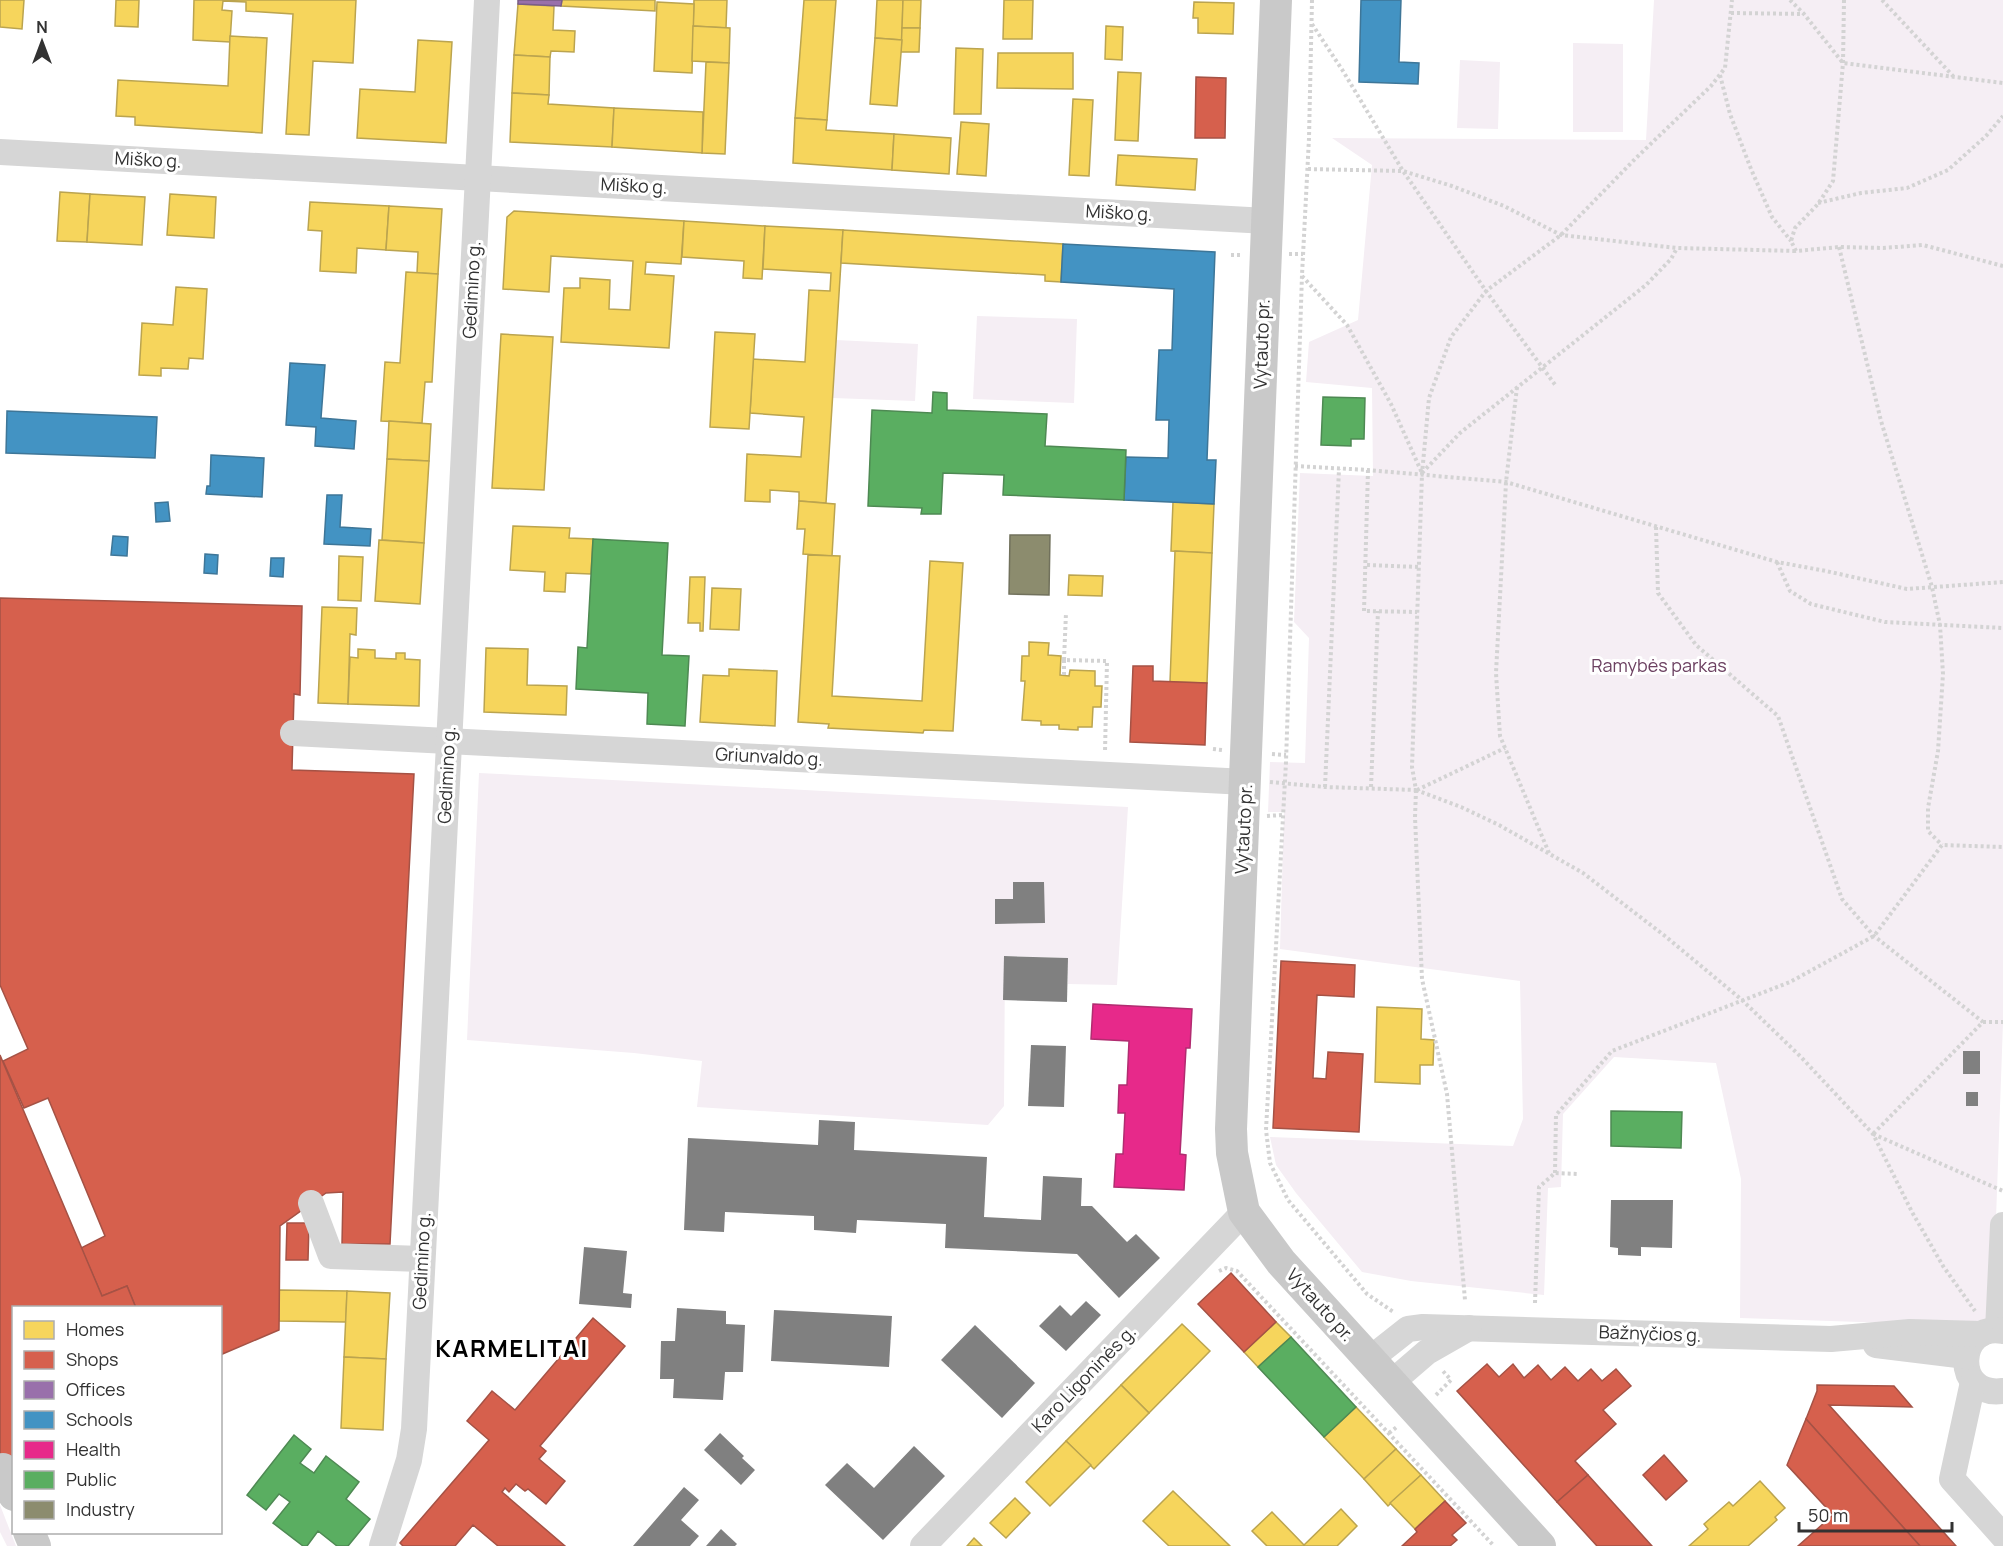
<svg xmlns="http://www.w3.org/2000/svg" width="2003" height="1546" viewBox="0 0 2003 1546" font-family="Manrope,sans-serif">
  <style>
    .green { fill: #f5eef4 }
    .homes { fill: #f6d55c; stroke: #bba44f; stroke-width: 1.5 }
    .shops { fill: #d6604d; stroke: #a55245; stroke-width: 1.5 }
    .offices { fill: #9970ab; stroke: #7a5d87; stroke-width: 1.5 }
    .schools { fill: #4393c3; stroke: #3e7698; stroke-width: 1.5 }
    .health { fill: #e7298a; stroke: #b12c70; stroke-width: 1.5 }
    .public { fill: #5aae61; stroke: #4e8953; stroke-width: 1.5 }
    .industry { fill: #8c8c6e; stroke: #71715c; stroke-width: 1.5 }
    .building { fill: #808080 }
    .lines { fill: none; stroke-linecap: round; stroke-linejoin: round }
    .path { stroke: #d3d3d3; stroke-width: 4; stroke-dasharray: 3 3; stroke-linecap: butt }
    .minor { stroke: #d6d6d6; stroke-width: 26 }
    .major { stroke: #c9c9c9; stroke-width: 32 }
    .labels { text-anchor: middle; stroke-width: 6; stroke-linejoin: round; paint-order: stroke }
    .street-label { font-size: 18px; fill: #323232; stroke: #fff }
    .park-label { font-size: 18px; fill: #6c4161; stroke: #fff }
    .district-label { font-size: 24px; font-weight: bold; letter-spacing: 1.5px; fill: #000; stroke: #fff }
  </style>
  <rect width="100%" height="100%" fill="#fff"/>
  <!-- green -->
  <g class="green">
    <polygon points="1654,0 2003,0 2003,1023 1993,1303 1988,1319 1980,1326 1740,1318 1741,1179 1716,1063 1614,1057 1563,1114 1561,1187 1548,1188 1544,1295 1411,1281 1362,1272 1296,1193 1276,1165 1270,1137 1513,1146 1523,1119 1520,981 1280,949 1284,812 1268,812 1270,762 1305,763 1309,638 1294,622 1300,473 1373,476 1372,388 1306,382 1309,342 1358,320 1372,165 1332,138 1646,140"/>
    <polygon points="1573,43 1623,44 1623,132 1573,132"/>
    <polygon points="1460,60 1500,62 1498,129 1457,128"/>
    <polygon points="977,316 1077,319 1074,403 973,399"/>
    <polygon points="836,340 918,344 915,401 833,398"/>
    <polygon points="479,773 1128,807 1117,985 1068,984 1068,958 1005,956 1004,1106 988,1125 697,1107 702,1061 634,1053 467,1040"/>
    <polygon points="0,1505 16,1546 7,1546 0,1532"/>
  </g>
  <!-- homes -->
  <g class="homes">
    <polygon points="0,0 24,0 22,29 0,27"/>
    <polygon points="116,0 139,0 138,27 115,26"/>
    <polygon points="194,0 356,0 353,63 313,61 309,135 286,134 293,14 246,11 246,2 223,1 222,10 232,11 230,42 193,40"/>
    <polygon points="562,0 655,0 655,11 561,6"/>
    <polygon points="694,0 727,0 726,28 693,26"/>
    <polygon points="804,0 836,0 827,120 795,118"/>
    <polygon points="877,0 903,0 902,40 875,38"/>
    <polygon points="903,0 921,0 920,28 902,28"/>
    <polygon points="1004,0 1033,0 1032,39 1003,39"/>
    <polygon points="657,2 694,4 692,73 654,71"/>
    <polygon points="1194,2 1234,3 1233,34 1198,33 1198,18 1193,18"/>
    <polygon points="518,4 554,6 553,30 575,31 574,52 551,51 550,57 514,55"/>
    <polygon points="693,26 730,28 729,63 692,61"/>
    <polygon points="1106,26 1123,27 1122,60 1105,59"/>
    <polygon points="902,28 920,28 919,52 901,52"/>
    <polygon points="230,36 267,38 262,133 135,125 135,117 116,116 118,80 228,86"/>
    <polygon points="875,38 902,40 897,106 870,104"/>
    <polygon points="418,40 452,42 446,143 357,138 360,89 415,92"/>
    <polygon points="956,48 983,49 981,114 954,114"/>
    <polygon points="998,53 1073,53 1073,89 997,88"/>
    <polygon points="514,55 550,57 549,95 512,93"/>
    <polygon points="706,62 729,63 725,154 702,153"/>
    <polygon points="1118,72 1141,73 1138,141 1115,140"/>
    <polygon points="512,93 549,95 548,104 614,108 612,147 510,142"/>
    <polygon points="1073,99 1093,100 1089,176 1069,175"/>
    <polygon points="614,108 703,112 702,153 612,147"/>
    <polygon points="795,118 827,120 826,130 894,134 892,170 793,163"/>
    <polygon points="961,122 989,124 986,176 957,174"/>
    <polygon points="894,134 951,138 949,174 892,170"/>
    <polygon points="1118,155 1197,159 1195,190 1116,185"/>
    <polygon points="60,192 90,194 87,242 57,241"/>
    <polygon points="90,194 145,197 142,245 87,242"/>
    <polygon points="170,194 216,197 214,238 167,235"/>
    <polygon points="310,202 389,206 386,250 357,248 356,273 320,271 322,231 308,230"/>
    <polygon points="389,206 442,209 438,274 417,273 418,252 386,250"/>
    <polygon points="514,211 684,221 681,264 646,262 645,274 674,276 669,348 561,342 564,288 580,288 580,278 610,280 609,309 630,310 633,261 551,256 549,292 503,289 507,217"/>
    <polygon points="684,221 765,226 762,279 743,278 744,261 682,257"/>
    <polygon points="765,226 843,230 826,503 799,501 799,492 770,490 770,502 745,501 747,454 801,457 804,417 750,413 753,359 805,362 809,290 830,291 831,273 763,269"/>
    <polygon points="843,230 1063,244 1061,282 1045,281 1045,275 841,263"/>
    <polygon points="406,272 438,274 432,382 425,382 422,423 381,421 385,362 400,363"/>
    <polygon points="176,287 207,289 203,359 189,358 188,369 161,368 161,376 139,375 142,323 173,325"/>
    <polygon points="715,332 755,334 749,429 710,427"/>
    <polygon points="501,334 553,337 544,490 492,488"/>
    <polygon points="389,421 431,424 429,461 387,459"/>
    <polygon points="387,459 429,461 424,543 382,540"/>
    <polygon points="799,501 835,504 832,556 803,554 805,529 797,529"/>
    <polygon points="1173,502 1214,504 1212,553 1171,551"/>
    <polygon points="513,526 570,528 569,538 593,539 591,574 566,573 565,592 544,591 545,572 510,570"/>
    <polygon points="379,540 424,543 420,604 375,601"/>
    <polygon points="1175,551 1212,553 1207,683 1170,682"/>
    <polygon points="808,555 840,556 832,696 922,701 930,561 963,563 953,731 924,730 923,733 828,728 829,724 798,722"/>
    <polygon points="339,556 363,557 361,601 338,600"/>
    <polygon points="1069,575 1103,576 1102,596 1068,595"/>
    <polygon points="690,577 705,577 703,631 700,631 700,623 688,623"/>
    <polygon points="712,588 741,589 739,630 710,629"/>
    <polygon points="322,607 357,608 356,635 350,634 348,704 318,703"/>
    <polygon points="1029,642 1049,643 1048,655 1061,656 1060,675 1069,676 1070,670 1095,671 1095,686 1102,686 1101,707 1093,707 1092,727 1078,727 1078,730 1059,729 1059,725 1041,725 1041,721 1022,720 1025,681 1021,681 1022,656 1029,656"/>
    <polygon points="486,648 528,649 527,685 567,686 566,715 484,712"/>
    <polygon points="358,649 375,650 375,658 396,659 396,653 405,653 405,659 420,660 419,706 348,704 350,657 358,658"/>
    <polygon points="729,669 777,671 775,726 700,722 703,675 729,676"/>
    <polygon points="1377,1007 1422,1009 1421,1039 1434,1040 1433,1065 1420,1065 1420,1084 1375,1082"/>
    <polygon points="279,1290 347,1291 346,1322 279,1321"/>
    <polygon points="347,1291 390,1293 386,1359 344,1357"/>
    <polygon points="1276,1322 1291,1337 1258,1367 1244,1352"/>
    <polygon points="1182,1324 1210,1351 1149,1413 1121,1385"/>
    <polygon points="344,1357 386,1359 383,1430 341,1428"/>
    <polygon points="1121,1385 1149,1413 1094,1469 1066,1441"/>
    <polygon points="1356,1407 1396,1449 1364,1479 1324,1437"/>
    <polygon points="1066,1441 1091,1465 1050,1506 1026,1482"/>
    <polygon points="1396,1449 1421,1475 1388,1506 1364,1479"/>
    <polygon points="1421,1475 1445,1501 1415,1529 1390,1503"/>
    <polygon points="1760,1481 1785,1508 1775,1517 1777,1520 1748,1546 1689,1546 1708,1529 1704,1524 1729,1502 1733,1506"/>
    <polygon points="1173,1491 1230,1546 1169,1546 1143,1521"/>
    <polygon points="1015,1498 1030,1513 1006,1538 990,1523"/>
    <polygon points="1341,1509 1357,1526 1337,1546 1267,1546 1252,1531 1272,1512 1304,1545"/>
    <polygon points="974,1538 982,1546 967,1546"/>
  </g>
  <!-- shops -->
  <g class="shops">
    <polygon points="1196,77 1226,78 1225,138 1195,138"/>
    <polygon points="0,598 302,606 300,695 294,694 292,770 414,774 390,1244 342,1244 343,1192 326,1193 280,1226 279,1330 220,1355 220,1308 136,1308 127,1286 102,1296 81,1248 105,1236 48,1098 24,1108 3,1061 28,1049 0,985"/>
    <polygon points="1133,666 1153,666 1153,681 1207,683 1205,745 1130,742"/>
    <polygon points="1281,961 1355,965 1354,997 1317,995 1313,1078 1326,1079 1328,1052 1363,1054 1359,1132 1273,1128"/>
    <polygon points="0,1055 102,1296 127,1286 136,1308 14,1308 14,1465 0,1470"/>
    <polygon points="287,1223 309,1223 308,1260 286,1260"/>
    <polygon points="1231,1273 1276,1322 1244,1352 1198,1304"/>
    <polygon points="593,1318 625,1346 540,1446 546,1451 539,1459 565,1481 546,1504 528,1489 525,1491 516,1484 509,1492 505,1488 502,1492 565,1546 498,1546 473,1525 455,1546 403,1546 400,1543 489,1440 467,1421 492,1391 515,1410"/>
    <polygon points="1487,1364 1499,1377 1513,1364 1524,1378 1538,1365 1551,1380 1565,1367 1578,1381 1591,1369 1602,1381 1616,1369 1631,1386 1603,1410 1616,1424 1575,1461 1588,1475 1557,1502 1457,1391"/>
    <polygon points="1817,1385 1894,1386 1912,1407 1829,1405 1956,1546 1920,1546 1806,1419 1817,1391"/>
    <polygon points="1806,1419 1920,1546 1798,1546 1833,1515 1787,1465"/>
    <polygon points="1664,1455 1687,1481 1666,1500 1643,1475"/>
    <polygon points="1588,1475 1652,1546 1597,1546 1557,1502"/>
    <polygon points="1445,1501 1466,1523 1452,1535 1457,1540 1450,1546 1402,1546 1417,1532 1415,1529"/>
  </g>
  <!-- offices -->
  <polygon class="offices" points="518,0 562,0 561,6 518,4"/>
  <!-- schools -->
  <g class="schools">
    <polygon points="1361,0 1401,0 1399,62 1419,63 1418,84 1359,82"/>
    <polygon points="1063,244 1215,252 1207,460 1216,460 1214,504 1124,500 1126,457 1168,458 1169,420 1156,420 1159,350 1172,350 1174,289 1061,282"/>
    <polygon points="290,363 325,365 321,418 356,421 354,449 315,446 316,427 286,425"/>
    <polygon points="7,411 157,417 155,458 6,453"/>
    <polygon points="211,455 264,458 262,497 206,494 207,486 210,486"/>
    <polygon points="327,495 342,495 340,527 371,529 370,546 324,544"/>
    <polygon points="168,502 170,521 156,522 155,503"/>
    <polygon points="113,536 128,537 127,556 111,555"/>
    <polygon points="205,554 218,555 217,574 204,573"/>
    <polygon points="271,558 284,558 283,577 270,576"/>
  </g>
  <!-- health -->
  <polygon class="health" points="1093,1004 1192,1009 1190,1048 1186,1048 1180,1154 1186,1155 1184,1190 1114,1187 1116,1154 1123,1154 1125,1113 1118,1113 1119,1085 1127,1085 1129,1041 1091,1039"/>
  <!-- public -->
  <g class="public">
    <polygon points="933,392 947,393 947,410 1047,414 1045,446 1126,450 1124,500 1003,495 1004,475 943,473 941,514 921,514 922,508 868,506 872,410 932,413"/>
    <polygon points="1323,397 1365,398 1364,439 1351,439 1351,446 1321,445"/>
    <polygon points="593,539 668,543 662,655 689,656 685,726 647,724 648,693 576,689 578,647 587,648"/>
    <polygon points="1611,1111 1682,1112 1681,1148 1611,1146"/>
    <polygon points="1291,1337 1356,1407 1324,1437 1258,1367"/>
    <polygon points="294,1435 311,1449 300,1463 314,1473 326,1456 359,1482 346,1499 370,1519 348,1546 337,1546 318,1531 307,1546 303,1546 273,1523 290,1502 279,1494 266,1510 247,1495"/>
  </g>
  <!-- industry -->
  <polygon class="industry" points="1010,535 1050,535 1049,595 1009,594"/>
  <!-- building -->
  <g class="building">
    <polygon points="1013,882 1044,882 1045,923 995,924 995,899 1013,899"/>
    <polygon points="1004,956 1068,958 1067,1002 1003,1000"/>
    <polygon points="1031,1045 1066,1046 1064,1107 1028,1106"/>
    <rect x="1963" y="1051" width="17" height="23"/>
    <rect x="1966" y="1092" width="12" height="14"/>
    <polygon points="819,1120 855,1122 854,1150 987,1157 984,1217 1041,1220 1043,1176 1082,1178 1081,1206 1092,1206 1127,1242 1136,1234 1160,1258 1119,1298 1077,1254 945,1248 946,1224 857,1220 856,1233 814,1230 814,1216 725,1212 724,1232 684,1230 688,1138 818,1145"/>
    <polygon points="1611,1200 1673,1200 1672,1248 1641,1247 1641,1256 1618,1255 1618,1248 1610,1247"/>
    <polygon points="584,1247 627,1251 623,1293 632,1294 631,1308 579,1304"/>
    <polygon points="1086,1301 1101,1315 1066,1351 1039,1326 1060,1305 1071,1316"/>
    <polygon points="677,1308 726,1311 726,1324 745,1325 743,1372 725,1372 723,1400 673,1398 674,1379 660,1379 661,1341 675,1341"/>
    <polygon points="774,1310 892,1316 889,1367 771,1361"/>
    <polygon points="975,1325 1035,1383 1002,1418 941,1360"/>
    <polygon points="720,1433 744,1456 742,1458 755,1470 741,1485 704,1450"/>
    <polygon points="914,1446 945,1476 883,1540 825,1485 847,1463 874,1488"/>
    <polygon points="684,1487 699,1500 681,1520 699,1536 690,1546 633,1546"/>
    <polygon points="721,1529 737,1544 735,1546 706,1546"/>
  </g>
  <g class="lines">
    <!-- path -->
    <g class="path">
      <polyline points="1312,0 1309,138 1302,275 1286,762 1266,1130 1270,1163 1288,1200 1367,1294 1395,1313"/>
      <polyline points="1790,0 1804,14 1843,63 2003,83"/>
      <polyline points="1844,0 1843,63 1833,181 1818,204 1795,228 1791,241 1796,251 1839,247 1883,248 1923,245 2003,266"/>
      <polyline points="1882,0 1953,76"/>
      <polyline points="1731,13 1804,14"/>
      <polyline points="1312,24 1343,71 1403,171 1486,291 1556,386"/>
      <polyline points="1720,75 1730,114 1751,169 1772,217 1791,241"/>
      <polyline points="1308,169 1403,171 1452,186 1504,206 1561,235 1677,248 1796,251"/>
      <polyline points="1818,203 1861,193 1907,188 1948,170 1986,136 2003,116"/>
      <polyline points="1839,247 1881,421 1932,587 1940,625 1943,674 1938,751 1928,808 1928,831 1942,845"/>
      <polyline points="1289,254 1303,254"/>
      <polyline points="1231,255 1242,255"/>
      <polyline points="1302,276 1347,325 1391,404 1422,473"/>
      <polyline points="1517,387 1506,482 1496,673 1500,736 1549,853"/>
      <polyline points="1295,466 1368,470 1506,482 1777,562 1826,571 1907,589 2003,582"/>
      <polyline points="1368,470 1364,611 1417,612"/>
      <polyline points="1422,473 1460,433 1646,285 1671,259 1677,248"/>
      <polyline points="1656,527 1658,593 1696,645 1778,716 1842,899 1874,936 1983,1022 1873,1134"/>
      <polyline points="1777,562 1790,591 1811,604 1885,622 2003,628"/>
      <polyline points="1367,565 1419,567"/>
      <polyline points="1064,660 1066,613"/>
      <polyline points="1064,675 1064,660 1107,661 1105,752"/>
      <polyline points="1213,749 1222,750"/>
      <polyline points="1272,754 1286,755"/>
      <polyline points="1270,782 1325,787 1416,790 1412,767 1422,474 1429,398 1451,337 1486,291 1561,235 1635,159 1711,86 1725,68 1732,0"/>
      <polyline points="1325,787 1339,469"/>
      <polyline points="1371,787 1378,611"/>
      <polyline points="1416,790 1461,807 1499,825 1583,873 1665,936 1742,1000 1801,1057 1873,1134 1912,1212 1943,1266 1975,1311"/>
      <polyline points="1416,790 1415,817 1422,979 1447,1094 1465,1300"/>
      <polyline points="1417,790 1505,748"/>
      <polyline points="1267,816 1282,815"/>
      <polyline points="1983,1022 2003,1022"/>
      <polyline points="1873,1134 2003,1191"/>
      <polyline points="1555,1173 1556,1115 1612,1051 1790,982 1874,936 1942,845 2003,847"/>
      <polyline points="1219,1271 1226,1268 1237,1271 1494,1546"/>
      <polyline points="1535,1303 1539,1187 1555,1173 1578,1174"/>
      <polyline points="1436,1395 1451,1380 1442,1370"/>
      <polyline points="1389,1433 1398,1426"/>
    </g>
    <!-- minor -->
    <g class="minor">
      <polyline points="0,152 1267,221"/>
      <polyline points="293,733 1246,782"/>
      <polyline points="311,1203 331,1256 422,1259"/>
      <polyline points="1998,1330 2003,1225"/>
      <path d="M2003,1331C1956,1322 1952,1398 2003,1391"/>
      <polyline points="1876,1345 1966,1356"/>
      <polyline points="1370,1359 1408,1329 1423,1327 1831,1339 1910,1332 1981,1334"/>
      <polyline points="1973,1382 1952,1479 2003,1536"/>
      <polyline points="1391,1383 1427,1352 1469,1328"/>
      <polyline points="382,1546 409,1460 414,1429 487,0"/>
      <polyline points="923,1546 1244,1212"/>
    </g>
    <!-- major -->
    <g class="major">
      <polyline points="1276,0 1231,1129 1232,1153 1244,1212 1281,1262 1540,1546"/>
      <polyline points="3,1469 14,1495"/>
      <polyline points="29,1532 35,1546"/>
    </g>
  </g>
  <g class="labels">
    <!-- street labels -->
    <g class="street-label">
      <text transform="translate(148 160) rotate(3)" y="6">Miško g.</text>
      <text transform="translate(634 186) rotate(3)" y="6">Miško g.</text>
      <text transform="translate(1119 213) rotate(3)" y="6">Miško g.</text>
      <text transform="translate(472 290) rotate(-87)" y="6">Gedimino g.</text>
      <text transform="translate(1262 344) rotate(-88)" y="6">Vytauto pr.</text>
      <text transform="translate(769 757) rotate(3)" y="6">Griunvaldo g.</text>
      <text transform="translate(447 775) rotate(-87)" y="6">Gedimino g.</text>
      <text transform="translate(1244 829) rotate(-87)" y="6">Vytauto pr.</text>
      <text transform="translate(422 1261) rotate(-87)" y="6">Gedimino g.</text>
      <text transform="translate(1320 1305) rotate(48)" y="6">Vytauto pr.</text>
      <text transform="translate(1650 1334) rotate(2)" y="6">Bažnyčios g.</text>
      <text transform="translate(1084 1379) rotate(-46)" y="6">Karo Ligoninės g.</text>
    </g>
    <!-- park labels -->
    <g class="park-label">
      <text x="1659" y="672">Ramybės parkas</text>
    </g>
    <!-- district labels -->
    <g class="district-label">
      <text x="512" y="1357">KARMELITAI</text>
    </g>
  </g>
  <!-- legend -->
  <rect x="12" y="1306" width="210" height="228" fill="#ffffff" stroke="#adadad" stroke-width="1.5"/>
  <rect x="24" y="1321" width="30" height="18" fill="#f6d55c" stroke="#adadad" stroke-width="1.5"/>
  <text x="66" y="1336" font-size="18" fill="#323232">Homes</text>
  <rect x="24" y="1351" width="30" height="18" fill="#d6604d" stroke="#adadad" stroke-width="1.5"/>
  <text x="66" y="1366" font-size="18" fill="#323232">Shops</text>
  <rect x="24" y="1381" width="30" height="18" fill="#9970ab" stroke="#adadad" stroke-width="1.5"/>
  <text x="66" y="1396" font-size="18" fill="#323232">Offices</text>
  <rect x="24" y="1411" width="30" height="18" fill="#4393c3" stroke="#adadad" stroke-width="1.5"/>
  <text x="66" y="1426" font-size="18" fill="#323232">Schools</text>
  <rect x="24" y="1441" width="30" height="18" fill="#e7298a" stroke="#adadad" stroke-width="1.5"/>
  <text x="66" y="1456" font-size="18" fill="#323232">Health</text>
  <rect x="24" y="1471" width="30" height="18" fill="#5aae61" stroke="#adadad" stroke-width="1.5"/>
  <text x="66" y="1486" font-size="18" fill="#323232">Public</text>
  <rect x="24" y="1501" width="30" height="18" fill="#8c8c6e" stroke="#adadad" stroke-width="1.5"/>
  <text x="66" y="1516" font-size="18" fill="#323232">Industry</text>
  <!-- north arrow -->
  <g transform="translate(42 42)" stroke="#ffffff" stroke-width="4.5" paint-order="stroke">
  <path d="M0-4.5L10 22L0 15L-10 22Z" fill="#323232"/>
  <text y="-9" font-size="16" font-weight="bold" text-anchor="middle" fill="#323232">N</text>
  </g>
  <!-- scale -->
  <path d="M1799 1522v9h153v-9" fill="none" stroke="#323232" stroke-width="3"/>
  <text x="1808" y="1522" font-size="18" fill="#323232" stroke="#ffffff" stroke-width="4.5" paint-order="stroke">50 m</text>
</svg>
